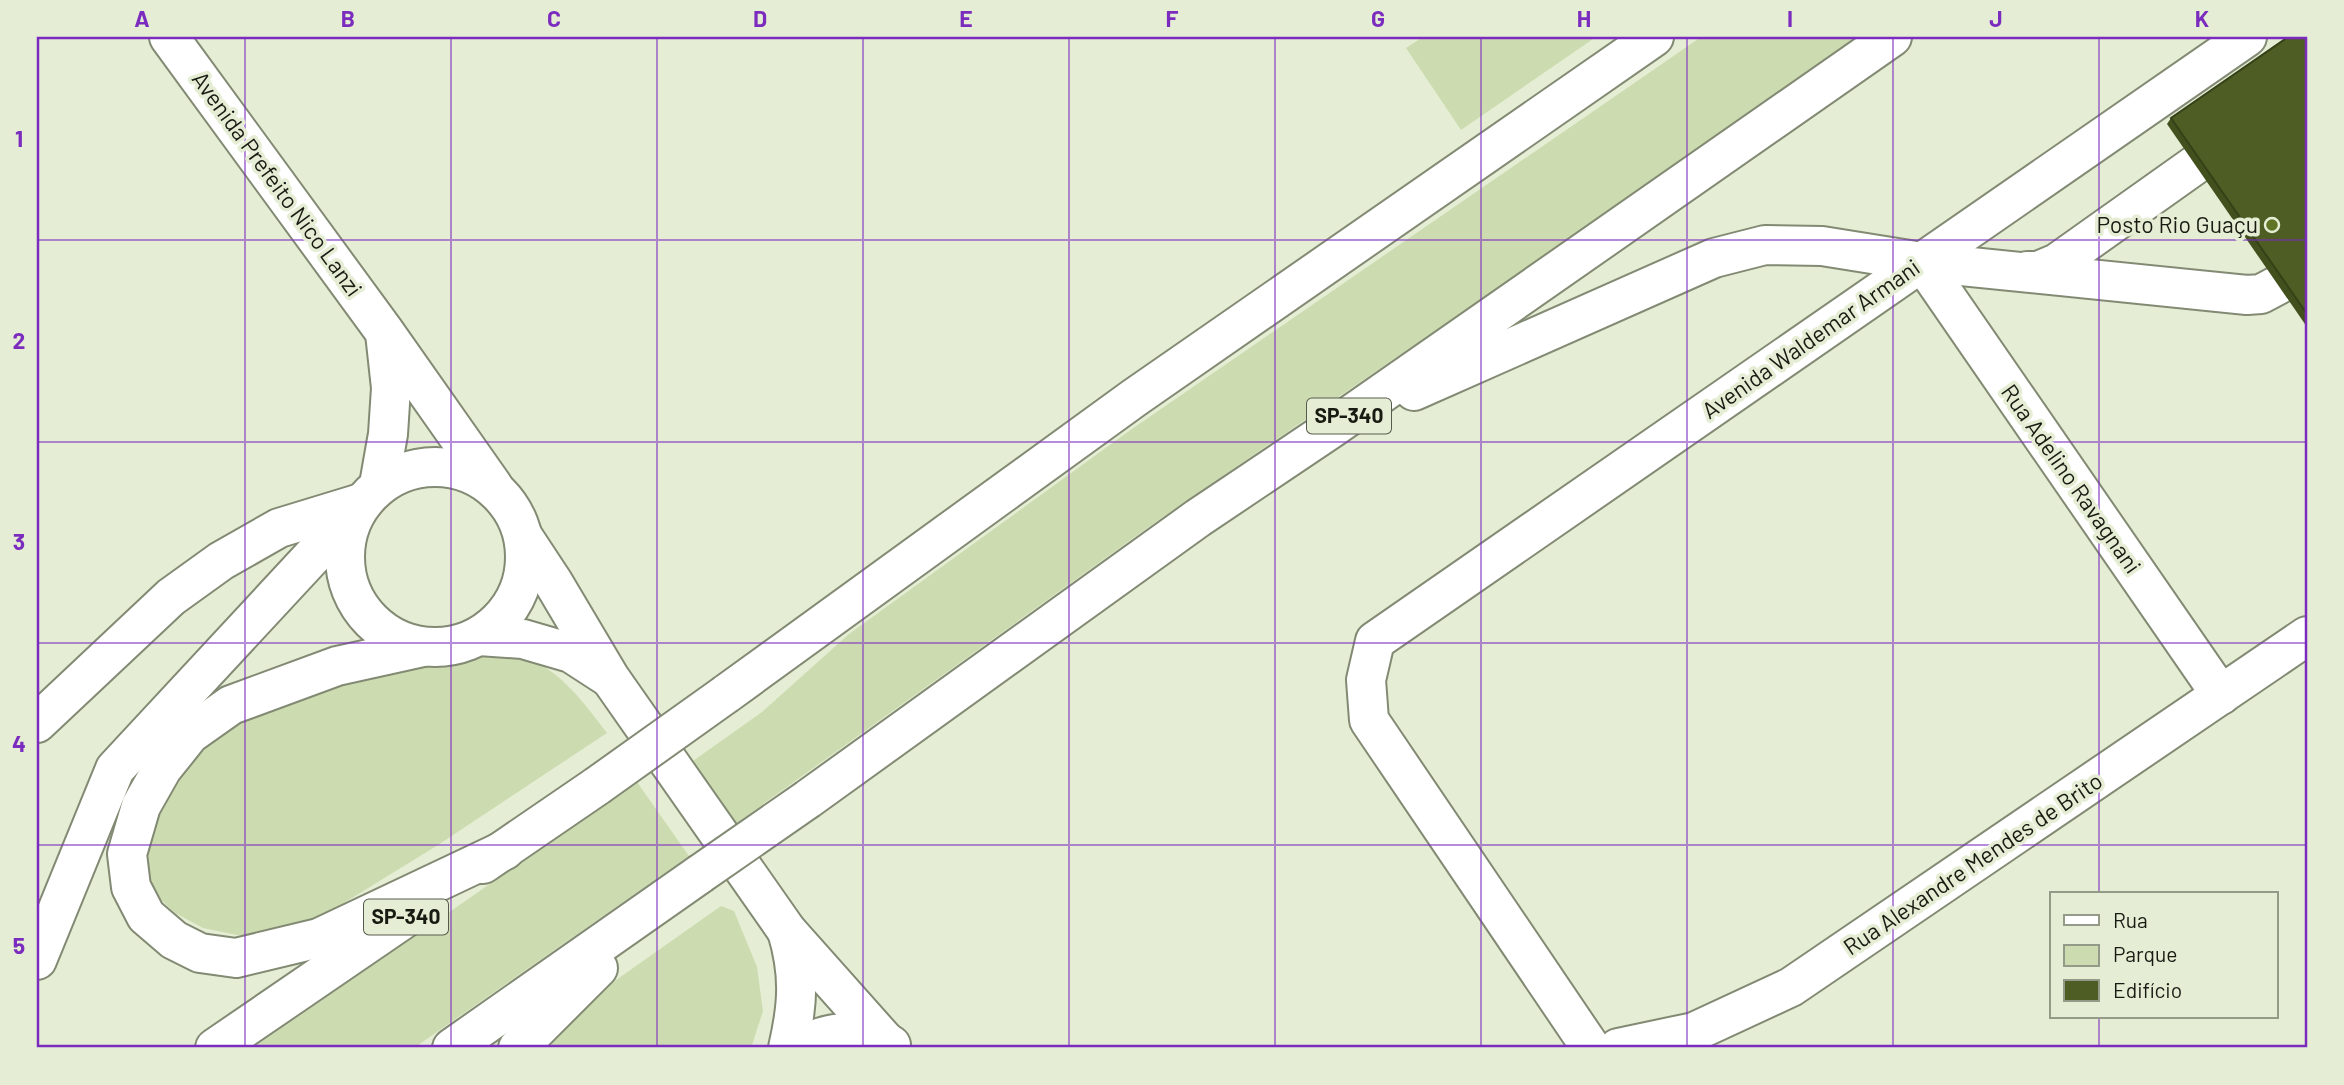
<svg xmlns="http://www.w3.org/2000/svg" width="2344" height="1085" viewBox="0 0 2344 1085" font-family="Barlow,sans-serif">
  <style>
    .green { fill: #cddcb0 }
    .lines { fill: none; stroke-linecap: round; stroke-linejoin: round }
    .minor-casing { stroke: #828a73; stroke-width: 42 }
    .major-casing { stroke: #828a73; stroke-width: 42 }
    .highway-casing { stroke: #828a73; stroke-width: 42 }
    .minor { stroke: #fff; stroke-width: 38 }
    .major { stroke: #fff; stroke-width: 38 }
    .highway { stroke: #fff; stroke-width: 38 }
    .highway-bridge-casing { stroke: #828a73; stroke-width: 42; stroke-linecap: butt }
    .highway-bridge { stroke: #fff; stroke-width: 38 }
    .wall { fill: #42501e }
    .building { fill: #4d5d23; stroke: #364118; stroke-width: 2 }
    .grid { fill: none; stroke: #7b2cbf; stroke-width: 2; stroke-opacity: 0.55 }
    .poi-dot { fill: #5f7425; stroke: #e5eed5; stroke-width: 2.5 }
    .labels { text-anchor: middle; stroke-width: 7; stroke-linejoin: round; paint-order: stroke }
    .shield { fill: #e5eed5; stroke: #565a4c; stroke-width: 2 }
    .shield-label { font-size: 21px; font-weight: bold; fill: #181b12 }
    .street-label { font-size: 23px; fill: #181b12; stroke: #e5eed5 }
    .poi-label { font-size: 23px; fill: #181b12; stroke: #e5eed5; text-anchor: end }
    .neatline { fill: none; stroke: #7b2cbf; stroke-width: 2.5 }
    .grid-label { font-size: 23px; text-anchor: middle; font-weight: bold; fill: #7b2cbf }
  </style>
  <rect width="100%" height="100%" fill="#e5eed5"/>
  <!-- green -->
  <g class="green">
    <polygon points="1423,37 1596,37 1461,130 1406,48"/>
    <polygon points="1701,37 1864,37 1157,521 727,830 683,768 762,712 849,634 1129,431"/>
    <path d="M472,649C484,651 498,651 510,653C555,662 581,699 607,733L438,845L326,914L277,934L237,935L203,928L175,913L157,896L146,868V832L161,797L212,738L245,715L421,657Z"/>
    <polygon points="637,782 689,856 414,1048 253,1048"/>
    <polygon points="721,906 734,911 757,967 763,1011 751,1048 540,1048 609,985"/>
  </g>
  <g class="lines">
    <!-- minor casing -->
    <g class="minor-casing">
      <g id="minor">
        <polyline points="1922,262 2221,695"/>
        <polyline points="1922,262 2247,295 2261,294 2278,285"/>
        <polyline points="2027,271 2038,271 2057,263 2195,165"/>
        <polyline points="37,723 171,597 221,561 279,528 361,503"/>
        <polyline points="1591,1048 1369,720 1366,680 1375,641 2247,37"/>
        <polyline points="1618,1048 1694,1032 1791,987 2307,636"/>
      </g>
    </g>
    <!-- major casing -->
    <g class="major-casing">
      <g id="major">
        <polyline points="169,37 384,331 493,486"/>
        <circle cx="435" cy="557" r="90"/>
        <polyline points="379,485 388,434 391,388 385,333"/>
        <polyline points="524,538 553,582 610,678 787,931 885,1041"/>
        <polyline points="479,636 523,639 571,653 608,677"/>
        <path d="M787,931C800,974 798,1005 788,1048"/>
        <path d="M802,1048C825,1029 866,1028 891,1045"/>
      </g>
    </g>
    <!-- highway casing -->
    <g class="highway-casing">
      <g id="highway">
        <polyline points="1414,391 1714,258 1765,245 1822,246 1922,262"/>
        <polyline points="423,647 337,666 231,705 190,734 162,769 141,806 127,854 131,887 146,916 174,940 200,953 236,958 319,938 505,850"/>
        <polyline points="726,694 1134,398 1654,37"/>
        <polyline points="808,799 1198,518 1332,428 1892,37"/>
        <polyline points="483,864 597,786"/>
        <polyline points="37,960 115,769 360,505"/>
        <polyline points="215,1048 405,918"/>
        <polyline points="452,1048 700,874"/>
        <polyline points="518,1048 598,968"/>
      </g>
    </g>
    <!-- minor -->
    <use href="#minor" class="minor"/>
    <!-- major -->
    <use href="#major" class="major"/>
    <!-- highway -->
    <use href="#highway" class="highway"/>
    <!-- highway-bridge casing -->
    <g class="highway-bridge-casing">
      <g id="highway-bridge">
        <polyline points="597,786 726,694"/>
        <polyline points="700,874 808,799"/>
      </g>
    </g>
    <!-- highway-bridge -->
    <use href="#highway-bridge" class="highway-bridge"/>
  </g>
  <!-- wall -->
  <polygon class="wall" points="2307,37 2307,327 2167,124 2171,118"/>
  <!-- building -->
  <polygon class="building" points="2288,37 2307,37 2307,314 2171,118"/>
  <!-- grid -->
  <path class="grid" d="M245,37V1048M451,37V1048M657,37V1048M863,37V1048M1069,37V1048M1275,37V1048M1481,37V1048M1687,37V1048M1893,37V1048M2099,37V894M37,240H2307M37,442H2307M37,643H2307M37,845H2307M2099,1017V1048"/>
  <!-- markers -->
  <circle class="poi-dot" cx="2272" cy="225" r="7"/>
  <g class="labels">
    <!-- shield labels -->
    <g class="shield">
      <rect x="1307" y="398.5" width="84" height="35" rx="5"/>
      <rect x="364" y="899.5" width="84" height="35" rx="5"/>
    </g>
    <g class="shield-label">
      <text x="1349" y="423">SP-340</text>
      <text x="406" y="924">SP-340</text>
    </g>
    <!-- street labels -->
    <g class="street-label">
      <text transform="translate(277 184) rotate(54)" y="8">Avenida Prefeito Nico Lanzi</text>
      <text transform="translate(1811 339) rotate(-35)" y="8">Avenida Waldemar Armani</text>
      <text transform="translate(2071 479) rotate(55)" y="8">Rua Adelino Ravagnani</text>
      <text transform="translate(1973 864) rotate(-34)" y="8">Rua Alexandre Mendes de Brito</text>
    </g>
    <!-- poi labels -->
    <g class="poi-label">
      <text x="2258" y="233">Posto Rio Guaçu</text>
    </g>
  </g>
  <!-- border -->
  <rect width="2344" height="1085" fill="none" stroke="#e5eed5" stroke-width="77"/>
  <!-- legend -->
  <rect x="2050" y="892" width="228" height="126" fill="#e5eed5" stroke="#939a87" stroke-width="2"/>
  <rect x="2064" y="915" width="35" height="10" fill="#ffffff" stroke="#939a87" stroke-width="2"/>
  <text x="2113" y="928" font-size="21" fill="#181b12">Rua</text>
  <rect x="2064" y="945" width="35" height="21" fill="#cddcb0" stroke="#939a87" stroke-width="2"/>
  <text x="2113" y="962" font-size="21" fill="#181b12">Parque</text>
  <rect x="2064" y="980" width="35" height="21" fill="#4d5d23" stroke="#939a87" stroke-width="2"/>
  <text x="2113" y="998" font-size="21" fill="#181b12">Edifício</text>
  <rect x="38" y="38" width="2268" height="1008" class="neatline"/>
  <g class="grid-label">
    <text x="142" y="27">A</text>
    <text x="348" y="27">B</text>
    <text x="554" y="27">C</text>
    <text x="760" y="27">D</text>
    <text x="966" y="27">E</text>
    <text x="1172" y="27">F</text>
    <text x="1378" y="27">G</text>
    <text x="1584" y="27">H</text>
    <text x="1790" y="27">I</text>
    <text x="1996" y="27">J</text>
    <text x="2202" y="27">K</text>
    <text x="19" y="147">1</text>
    <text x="19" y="349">2</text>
    <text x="19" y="550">3</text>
    <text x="19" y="752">4</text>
    <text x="19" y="954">5</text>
  </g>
</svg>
